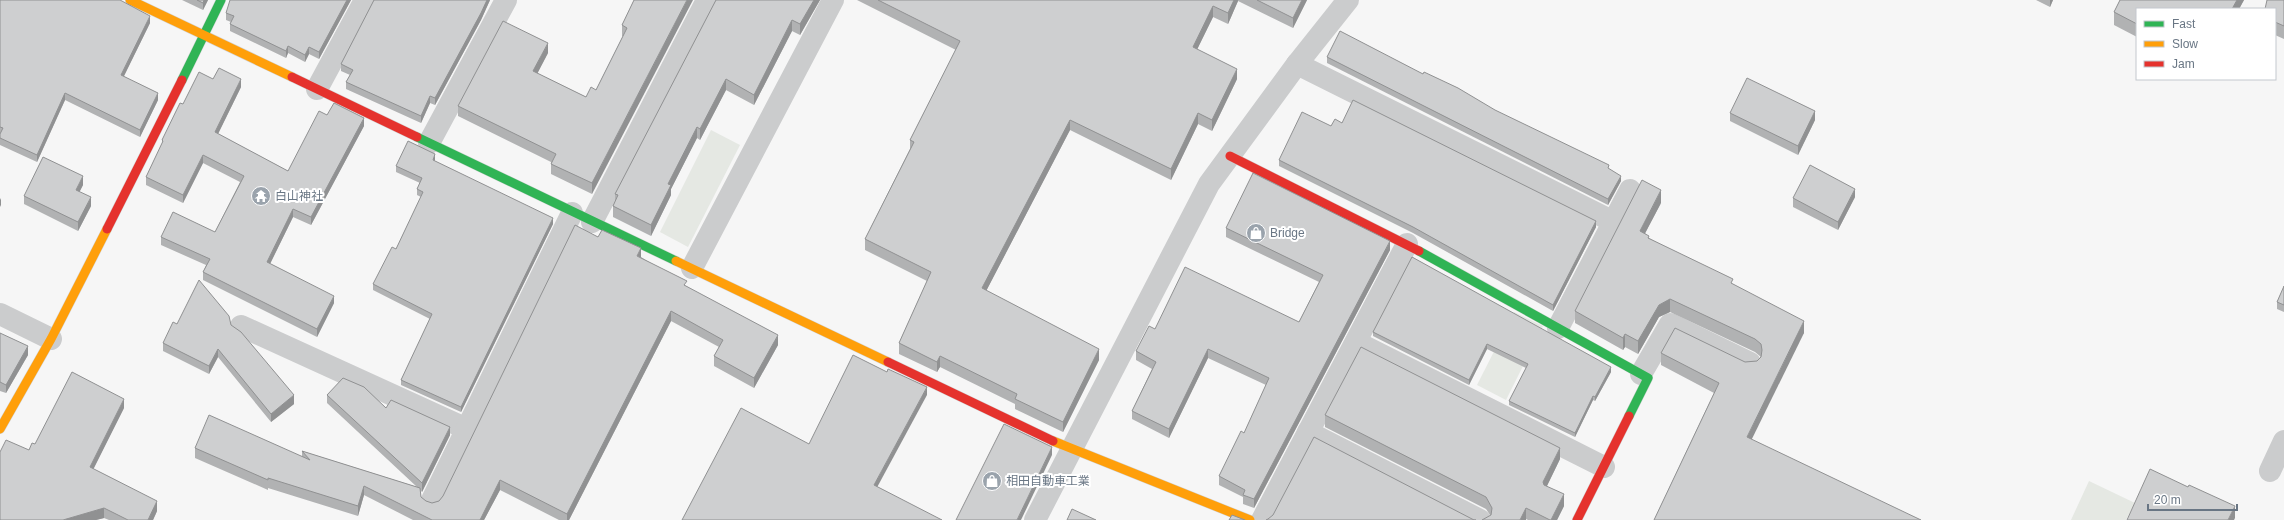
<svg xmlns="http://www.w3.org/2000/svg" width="2284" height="520" viewBox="0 0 2284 520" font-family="Helvetica,'Noto Sans JP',sans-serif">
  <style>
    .green { fill: #e5e8e3 }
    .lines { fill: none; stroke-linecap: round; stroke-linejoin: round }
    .fast-casing { stroke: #d3d4d5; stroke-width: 10 }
    .slow-casing { stroke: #d3d4d5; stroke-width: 10 }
    .jam-casing { stroke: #d3d4d5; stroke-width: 10 }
    .street { stroke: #cbcccd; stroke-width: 22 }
    .fast { stroke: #30b455; stroke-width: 9 }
    .slow { stroke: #ff9f0a; stroke-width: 9 }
    .jam { stroke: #e5322d; stroke-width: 9 }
    .wall { fill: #b1b2b3 }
    .shaded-wall { fill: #909192 }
    .building { fill: #cecfd0; stroke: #909192 }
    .labels { text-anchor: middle; stroke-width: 4; stroke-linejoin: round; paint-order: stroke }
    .poi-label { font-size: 12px; fill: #697684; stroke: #fff; text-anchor: start }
  </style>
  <rect width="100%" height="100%" fill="#f6f6f6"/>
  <!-- green -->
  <g class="green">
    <polygon points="711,130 740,145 688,247 660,232"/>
    <polygon points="1514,312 1543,326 1506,400 1477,385"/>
    <polygon points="2089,481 2135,503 2126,520 2071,520"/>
  </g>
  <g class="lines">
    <!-- fast casing -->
    <g class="fast-casing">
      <g id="fast">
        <polyline points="182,80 221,0"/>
        <polyline points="417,137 676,261"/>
        <polyline points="1419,251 1648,378 1629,416"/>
      </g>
    </g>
    <!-- slow casing -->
    <g class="slow-casing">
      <g id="slow">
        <polyline points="130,0 292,77"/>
        <polyline points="676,261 888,362"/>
        <polyline points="0,429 51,339 107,229"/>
        <polyline points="1053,441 1250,520"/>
      </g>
    </g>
    <!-- jam casing -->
    <g class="jam-casing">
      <g id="jam">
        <polyline points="292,77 417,137"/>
        <polyline points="1230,156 1419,251"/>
        <polyline points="107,229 182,80"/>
        <polyline points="888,362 1053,441"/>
        <polyline points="1577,520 1629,416"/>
      </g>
    </g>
    <!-- street -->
    <g class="street">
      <polyline points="1297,64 1614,222"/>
      <polyline points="317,89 365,0"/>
      <polyline points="429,143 506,0"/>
      <polyline points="592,222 707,0"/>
      <polyline points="692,268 833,0"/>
      <polyline points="0,314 51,339"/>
      <polyline points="241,326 467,429"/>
      <polyline points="1558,328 1630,190"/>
      <polyline points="1356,342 1604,467"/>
      <polyline points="1641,374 1670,324 1750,363"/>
      <polyline points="1308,432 1480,520"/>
      <polyline points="2270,471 2284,441"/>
      <polyline points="432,500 572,213"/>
      <polyline points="1035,520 1209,184 1297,64 1348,0"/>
      <polyline points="1262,520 1407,244"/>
    </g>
    <!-- fast -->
    <use href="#fast" class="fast"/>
    <!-- slow -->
    <use href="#slow" class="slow"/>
    <!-- jam -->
    <use href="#jam" class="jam"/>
  </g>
  <!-- wall -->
  <g class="wall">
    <polygon points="0,0 150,23 124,76 158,100 140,137 65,100 37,162 0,145"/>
    <polygon points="182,0 208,0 203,10"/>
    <polygon points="351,0 319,59 309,54 305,62 288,53 286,58 230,31 230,24 231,22 226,20 226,13"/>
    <polygon points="374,0 490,0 481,20 435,105 430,103 421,123 346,89 346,82 350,75 341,71 341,64"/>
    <polygon points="634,0 592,194 551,174 551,162 458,116 458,106 548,53 537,73 586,97 596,90 623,36 622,36 622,25"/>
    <polygon points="716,0 820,0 800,35 792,31 754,105 726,90 700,140 697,138 671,189 671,195 651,236 613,217 613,206 615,202 615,194"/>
    <polygon points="857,0 1307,0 1293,28 1238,1 1228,24 1213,17 1197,49 1237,79 1212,131 1198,124 1171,180 1070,130 986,291 1099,360 1063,432 1015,409 1015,404 940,367 937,372 899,354 899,343 927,281 865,250 865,239 910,149 910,140 956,50"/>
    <polygon points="2036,0 2053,0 2050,7"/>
    <polygon points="2120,0 2244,0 2239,9 2137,9 2137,37 2114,25 2114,12"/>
    <polygon points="2284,0 2284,39 2275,35 2275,9"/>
    <polygon points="1327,57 1423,74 1609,169 1621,181 1608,205 1327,63"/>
    <polygon points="213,79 241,87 218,134 288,171 327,115 364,126 311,225 293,217 270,264 334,303 317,337 203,280 203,272 206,265 161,245 161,237 215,232 240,182 203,163 183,203 146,185 146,177 162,144 162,140 183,104"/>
    <polygon points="1730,113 1815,120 1798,155 1730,121"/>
    <polygon points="1342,123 1596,227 1553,311 1413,233 1279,166 1279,160 1331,126"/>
    <polygon points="435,160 435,161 553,224 461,412 401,385 401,380 430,319 373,290 373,284 396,249 421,197 417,195 417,189 420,183 396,172 396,166"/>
    <polygon points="83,185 79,192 91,206 78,231 24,204 24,196"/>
    <polygon points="1855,197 1838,230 1793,207 1793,198"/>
    <polygon points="1661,203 1645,233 1649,238 1733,284 1804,333 1654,520 1714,393 1661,365 1661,353 1745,362 1757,361 1761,357 1755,352 1670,312 1659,317 1638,354 1625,347 1623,350 1575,323 1575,311"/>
    <polygon points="1226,228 1390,250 1254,508 1243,504 1243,497 1219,485 1219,476 1244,433 1266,385 1208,358 1169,438 1132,419 1132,411 1152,369 1136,360 1136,351 1155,329 1299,322 1319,282 1226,237"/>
    <polygon points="641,257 778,345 754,388 714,366 714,356 719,347 671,321 569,520 559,520 500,490 484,520 413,520 364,495 358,516 268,488 268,490 195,458 195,448 302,456 302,451 417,487 327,403 327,395 386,408 450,435 422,492 420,490 421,497 426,501 432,503 439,501"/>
    <polygon points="1412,257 1611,372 1595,401 1593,400 1575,437 1509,405 1509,401 1526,368 1487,349 1469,385 1373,336 1373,332"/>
    <polygon points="2284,286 2284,312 2277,309 2277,302"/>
    <polygon points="177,324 231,325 294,404 271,422 218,357 209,374 163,351 163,343"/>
    <polygon points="0,333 28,355 6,393 0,391"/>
    <polygon points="124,408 93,469 157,511 153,520 109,520 104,518 96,520 0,520 29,450 35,444"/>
    <polygon points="1325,415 1560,459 1547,486 1564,506 1557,520 1528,520 1526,519 1490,515 1486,509 1325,427"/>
  </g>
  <!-- shaded-wall -->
  <g class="shaded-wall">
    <polygon points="204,0 208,0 203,10 203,3"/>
    <polygon points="347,0 351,0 319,59 319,52"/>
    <polygon points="487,0 490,0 481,20 435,105 435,98"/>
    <polygon points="687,0 693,0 592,194 592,183"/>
    <polygon points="814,0 820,0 800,35 800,24"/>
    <polygon points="1234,0 1238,0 1238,1 1228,24 1228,13"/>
    <polygon points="1302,0 1307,0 1293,28 1293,18"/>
    <polygon points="2050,0 2053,0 2050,7"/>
    <polygon points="2237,0 2244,0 2239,9 2232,9"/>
    <polygon points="1213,6 1213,17 1193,58 1193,47"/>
    <polygon points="150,16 150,23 121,82 121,75"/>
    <polygon points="792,20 792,31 754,105 754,95"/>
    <polygon points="548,43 548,53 533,82 533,71"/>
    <polygon points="288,46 288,53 286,58 286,51"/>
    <polygon points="309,47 309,54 305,62 305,55"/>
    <polygon points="1237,69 1237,79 1212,131 1212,120"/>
    <polygon points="241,79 241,87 215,140 215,132"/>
    <polygon points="726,79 726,90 700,140 700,129"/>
    <polygon points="65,93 65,100 37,162 37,155"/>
    <polygon points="158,93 158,100 140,137 140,130"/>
    <polygon points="430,96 430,103 421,123 421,116"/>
    <polygon points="1815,111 1815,120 1798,155 1798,146"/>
    <polygon points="1198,113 1198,124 1171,180 1171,169"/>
    <polygon points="364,118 364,126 311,225 311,217"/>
    <polygon points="1070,120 1070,130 982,299 982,288"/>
    <polygon points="697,127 697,138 671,189 671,195 651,236 651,225 668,184"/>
    <polygon points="435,154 435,160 433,166 433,160"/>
    <polygon points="203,155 203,163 183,203 183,195"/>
    <polygon points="83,176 83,185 76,199 76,190"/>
    <polygon points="1621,176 1621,181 1608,205 1608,199"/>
    <polygon points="1855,189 1855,197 1838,230 1838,222"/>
    <polygon points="1661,190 1661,203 1640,243 1640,231"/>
    <polygon points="91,197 91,206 78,231 78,222"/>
    <polygon points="1,198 1,205 0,207 0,200"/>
    <polygon points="293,209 293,217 267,270 267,262"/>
    <polygon points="553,218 553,224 461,412 461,407"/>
    <polygon points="1596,221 1596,227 1553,311 1553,305"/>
    <polygon points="1390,241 1390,250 1254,508 1254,499"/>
    <polygon points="641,248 641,258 637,256"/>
    <polygon points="334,296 334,303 317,337 317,329"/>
    <polygon points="1670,299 1670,312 1659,317 1638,354 1638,341 1659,305"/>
    <polygon points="671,311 671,321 569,520 567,520 567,514"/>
    <polygon points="1804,321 1804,333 1747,449 1747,437"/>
    <polygon points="1625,334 1625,347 1623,350 1623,338"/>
    <polygon points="778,335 778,345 754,388 754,378"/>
    <polygon points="1487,344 1487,349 1469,385 1469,380"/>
    <polygon points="28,346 28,355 6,393 6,385"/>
    <polygon points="218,349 218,357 209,374 209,366"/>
    <polygon points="1099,349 1099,360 1063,432 1063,422"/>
    <polygon points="1208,349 1208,358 1169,438 1169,429"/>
    <polygon points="940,356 940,367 937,372 937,362"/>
    <polygon points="1611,367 1611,372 1595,401 1595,397"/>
    <polygon points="927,387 927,395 874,493 874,485"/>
    <polygon points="294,395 294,404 271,422 271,414"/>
    <polygon points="1593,396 1593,400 1575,437 1575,433"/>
    <polygon points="124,399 124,408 90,476 90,467"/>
    <polygon points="450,427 450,435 422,492 422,483"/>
    <polygon points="1052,447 1052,455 1021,520 1017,520"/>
    <polygon points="1560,448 1560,459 1543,494 1543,482"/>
    <polygon points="500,480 500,490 484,520 480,520"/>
    <polygon points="364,486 364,495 358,516 358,506"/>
    <polygon points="1564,494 1564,506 1557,520 1551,520"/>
    <polygon points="157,501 157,511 153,520 148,520"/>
    <polygon points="2235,506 2235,518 2234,520 2228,520"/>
    <polygon points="104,508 104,518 96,520 63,520"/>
    <polygon points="1526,508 1526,520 1520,520"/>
  </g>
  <!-- building -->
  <g class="building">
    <polygon points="0,0 120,0 150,16 121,75 158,93 140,130 65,93 37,155 0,138 0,134 3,128 0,127"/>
    <polygon points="197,0 204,0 203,3"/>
    <polygon points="230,0 347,0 319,52 309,47 305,55 288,46 286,51 230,24 234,16 226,13"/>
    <polygon points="374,0 487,0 481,13 435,98 430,96 421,116 346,82 353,70 341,64"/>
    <polygon points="634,0 687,0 592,183 551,164 556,154 458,106 503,21 548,43 533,71 586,97 591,87 596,90 627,28 622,25"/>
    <polygon points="716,0 814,0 800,24 792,20 754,95 726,79 700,129 697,127 668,184 671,185 651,225 613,206 618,195 615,194"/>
    <polygon points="878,0 1234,0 1228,13 1213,6 1193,47 1237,69 1212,120 1198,113 1171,169 1070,120 982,288 1099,349 1063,422 1015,399 1017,394 940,356 937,362 899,343 931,272 865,239 914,142 910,140 960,41"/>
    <polygon points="1257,0 1302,0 1293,18"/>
    <polygon points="2120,0 2237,0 2232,9 2137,9 2137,24 2114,12"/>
    <polygon points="2267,0 2284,0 2284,26 2275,22 2275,9 2265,9"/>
    <polygon points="1340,31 1423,74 1424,72 1458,88 1495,110 1609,165 1608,168 1621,176 1608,199 1327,57"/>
    <polygon points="219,68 241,79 215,132 288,171 319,111 327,115 334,103 364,118 311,217 293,209 267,262 334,296 317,329 203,272 210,259 161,237 173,212 215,232 244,176 203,155 183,195 146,177 163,141 162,140 180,103 183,104 199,72 213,79"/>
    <polygon points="1747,78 1815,111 1798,146 1730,113"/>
    <polygon points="1353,100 1596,221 1553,305 1413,227 1279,160 1302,112 1331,126 1335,119 1342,123"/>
    <polygon points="408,141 435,154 433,160 553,218 461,407 401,380 432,314 373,284 392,247 396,249 423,192 417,189 422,178 396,166"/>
    <polygon points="43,157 83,176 76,190 91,197 78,222 24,196"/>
    <polygon points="1810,165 1855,189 1838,222 1793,198"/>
    <polygon points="1253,173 1390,241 1254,499 1243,495 1245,490 1219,476 1241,431 1244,433 1269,378 1208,349 1169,429 1132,411 1156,362 1136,351 1149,326 1155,329 1185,267 1299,322 1323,275 1226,228"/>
    <polygon points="1642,180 1661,190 1640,231 1649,236 1648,238 1733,279 1731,283 1804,321 1747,437 1921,520 1654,520 1719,383 1661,353 1675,328 1745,362 1757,361 1761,357 1762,350 1761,344 1755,339 1670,299 1659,305 1638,341 1625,334 1623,338 1575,311"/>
    <polygon points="575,225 598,237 602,230 641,248 637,256 687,281 684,285 778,335 754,378 714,356 723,340 671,311 567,514 500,480 480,520 432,520 364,486 358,506 268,478 268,480 195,448 209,415 310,460 302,451 420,488 421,497 426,501 432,503 439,501 443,496"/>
    <polygon points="1412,257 1611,367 1595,397 1593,396 1575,433 1509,401 1528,364 1487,344 1469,380 1373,332"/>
    <polygon points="199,280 229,316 231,325 241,332 294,395 271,414 218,349 209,366 163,343 173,322 177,324"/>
    <polygon points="2284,286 2284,305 2277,302"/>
    <polygon points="0,333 28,346 6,385 0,382"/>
    <polygon points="1361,347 1560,448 1543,482 1544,485 1564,494 1551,520 1550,520 1526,508 1520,520 1482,520 1491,515 1492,508 1486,497 1325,415"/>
    <polygon points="853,355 887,372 888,369 927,387 874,485 942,520 682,520 741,408 809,444"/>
    <polygon points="72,372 124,399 90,467 157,501 148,520 128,520 104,508 63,520 0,520 0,452 6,440 29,450 32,443 35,444"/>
    <polygon points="343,378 364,387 386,408 391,400 450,427 422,483 327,395"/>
    <polygon points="1004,424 1052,447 1017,520 956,520"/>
    <polygon points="1314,437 1474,520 1476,520 1266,520 1268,519 1273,515"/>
    <polygon points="2150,469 2188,487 2189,485 2235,506 2228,520 2127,520"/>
    <polygon points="1072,509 1096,520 1067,520"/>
    <polygon points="1232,515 1245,520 1229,520"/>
  </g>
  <!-- icons -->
  <defs>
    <g id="temple-disc" transform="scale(1)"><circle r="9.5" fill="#9aa3ac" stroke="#fff"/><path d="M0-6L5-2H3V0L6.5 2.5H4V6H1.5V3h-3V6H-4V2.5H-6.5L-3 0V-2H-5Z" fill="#fff"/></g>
    <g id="shop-disc" transform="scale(1)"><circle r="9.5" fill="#9aa3ac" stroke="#fff"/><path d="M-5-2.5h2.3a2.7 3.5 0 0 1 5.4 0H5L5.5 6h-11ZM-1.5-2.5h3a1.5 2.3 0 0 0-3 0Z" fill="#fff"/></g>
  </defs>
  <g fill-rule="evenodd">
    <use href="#temple-disc" x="261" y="196"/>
    <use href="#shop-disc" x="1256" y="233"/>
    <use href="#shop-disc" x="992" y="481"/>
  </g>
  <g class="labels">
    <!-- poi labels -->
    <g class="poi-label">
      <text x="275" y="200">白山神社</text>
      <text x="1270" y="237">Bridge</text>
      <text x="1006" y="485">相田自動車工業</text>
    </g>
  </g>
  <!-- legend -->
  <rect x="2136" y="8" width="140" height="72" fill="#ffffff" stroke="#c3c8ce"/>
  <rect x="2144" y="21" width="20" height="6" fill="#30b455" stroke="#c3c8ce"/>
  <text x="2172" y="28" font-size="12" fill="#697684">Fast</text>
  <rect x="2144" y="41" width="20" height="6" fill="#ff9f0a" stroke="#c3c8ce"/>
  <text x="2172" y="48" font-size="12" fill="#697684">Slow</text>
  <rect x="2144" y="61" width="20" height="6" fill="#e5322d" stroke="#c3c8ce"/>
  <text x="2172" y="68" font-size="12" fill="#697684">Jam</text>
  <!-- scale -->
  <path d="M2148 504v6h89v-6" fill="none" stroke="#697684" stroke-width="2"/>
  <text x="2154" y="504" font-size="12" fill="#697684" stroke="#ffffff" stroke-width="3" paint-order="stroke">20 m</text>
</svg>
